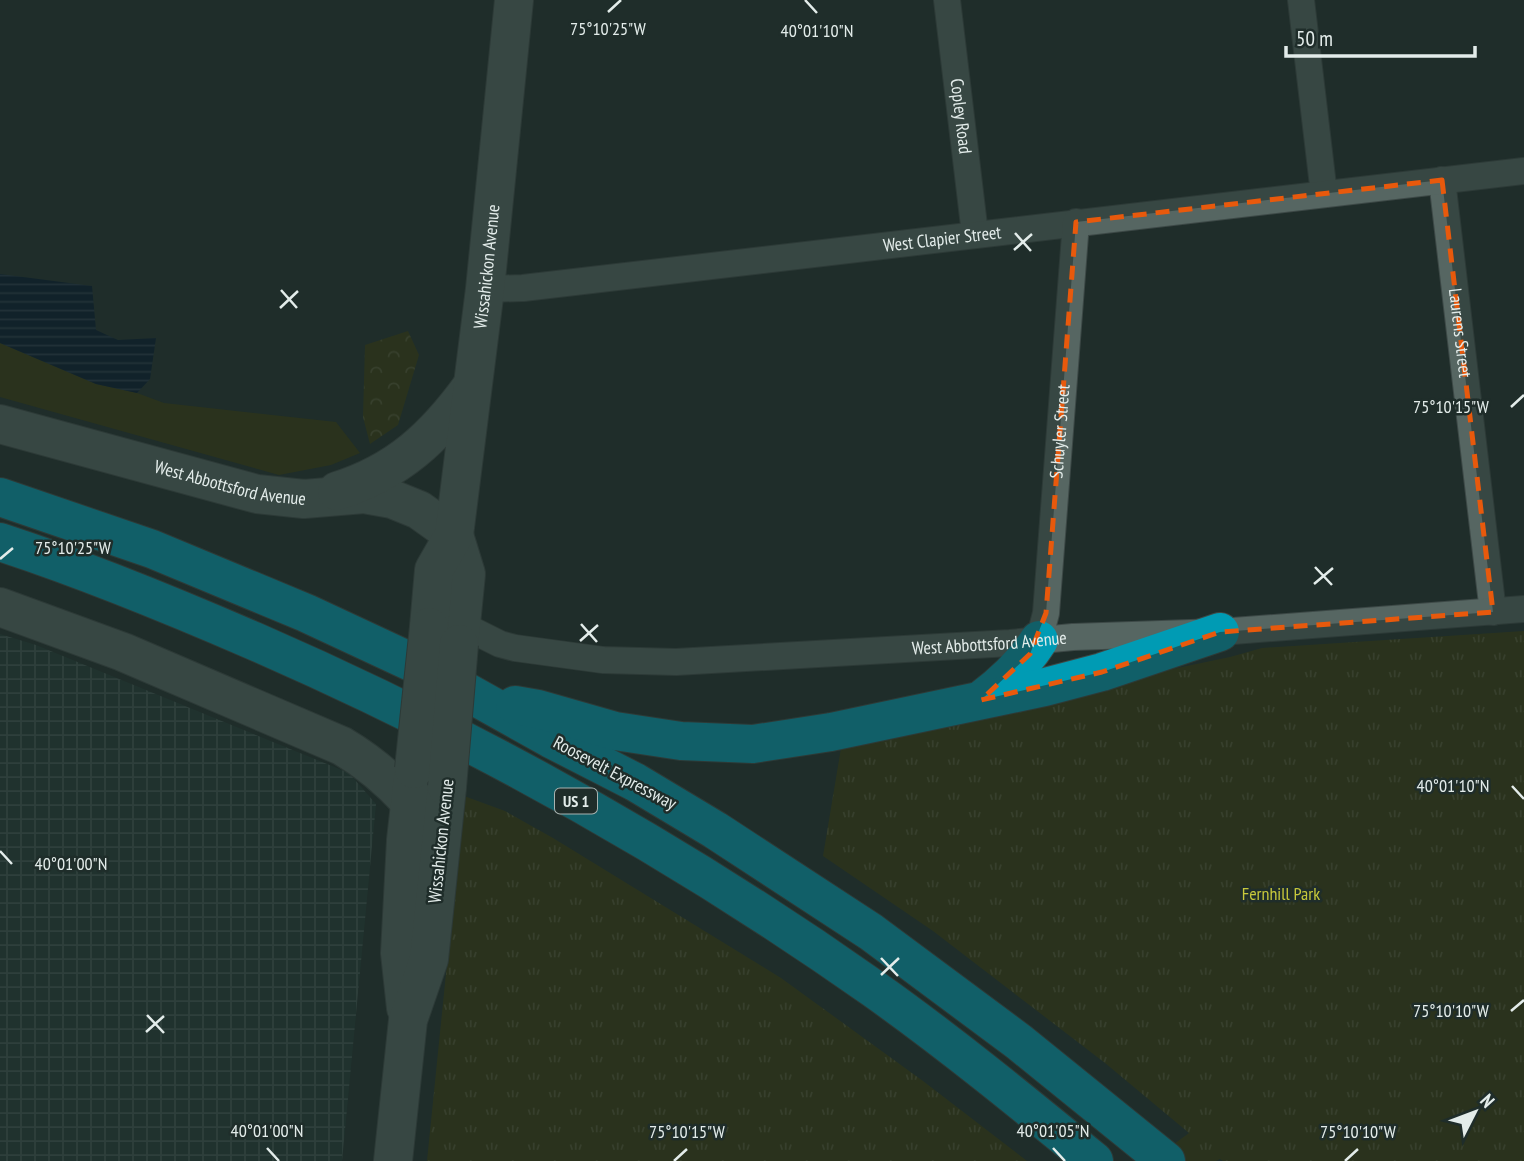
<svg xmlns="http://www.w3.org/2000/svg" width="1524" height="1161" viewBox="0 0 1524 1161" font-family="'PT Sans Narrow',sans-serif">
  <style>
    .industrial { fill: url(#industrial-grid) }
    .green { fill: #38390e }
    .forest { fill: url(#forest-crowns) }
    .park { fill: url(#park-tufts) }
    .water { fill: url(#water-rules) }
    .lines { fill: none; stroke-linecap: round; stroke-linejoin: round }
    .street-casing { stroke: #3d4947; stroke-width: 28 }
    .secondary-casing { stroke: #3d4947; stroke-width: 40 }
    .highway-casing { stroke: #3d4947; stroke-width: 40 }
    .street { stroke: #566662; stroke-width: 26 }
    .secondary { stroke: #566662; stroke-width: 38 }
    .highway { stroke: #009bb4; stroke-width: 38 }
    .secondary-bridge-casing { stroke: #3d4947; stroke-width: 40; stroke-linecap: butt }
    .secondary-bridge { stroke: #566662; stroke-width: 38 }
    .marked { fill: none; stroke: #e8590c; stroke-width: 5; stroke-dasharray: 14 9; stroke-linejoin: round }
    .ticks { fill: none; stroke: #e3ecea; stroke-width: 2.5 }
    .labels { text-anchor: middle; stroke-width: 5; stroke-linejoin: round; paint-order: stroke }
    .shield { fill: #1f2d2a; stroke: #a8b3b0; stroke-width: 2 }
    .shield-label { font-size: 16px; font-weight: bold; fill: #e3ecea }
    .street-label { font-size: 18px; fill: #e3ecea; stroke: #1f2d2a }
    .park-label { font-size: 18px; fill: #c7c83b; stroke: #1f2d2a }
    .ticks-label { font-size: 18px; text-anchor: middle; fill: #e3ecea; stroke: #1f2d2a; stroke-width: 5; stroke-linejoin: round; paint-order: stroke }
  </style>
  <defs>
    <pattern id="industrial-grid" width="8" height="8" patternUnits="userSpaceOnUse" patternTransform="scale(1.75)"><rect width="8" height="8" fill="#223934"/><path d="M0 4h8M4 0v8" fill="none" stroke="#425652"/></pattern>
    <pattern id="forest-crowns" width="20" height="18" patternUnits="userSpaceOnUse" patternTransform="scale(1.75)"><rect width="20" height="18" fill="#38390e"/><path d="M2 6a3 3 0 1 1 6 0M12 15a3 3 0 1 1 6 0" fill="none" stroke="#555631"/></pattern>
    <pattern id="park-tufts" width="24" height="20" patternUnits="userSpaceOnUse" patternTransform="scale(1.75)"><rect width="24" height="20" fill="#38390e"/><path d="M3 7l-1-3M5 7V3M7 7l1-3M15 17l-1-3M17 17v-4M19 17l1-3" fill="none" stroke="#555631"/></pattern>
    <pattern id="water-rules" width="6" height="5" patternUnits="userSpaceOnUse" patternTransform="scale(1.75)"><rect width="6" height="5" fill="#01152a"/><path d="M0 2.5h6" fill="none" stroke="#263749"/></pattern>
  </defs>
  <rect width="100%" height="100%" fill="#1f2d2a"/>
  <!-- industrial -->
  <polygon class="industrial" points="0,634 36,645 349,773 376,804 342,1161 0,1161"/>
  <!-- green -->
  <polygon class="green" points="0,343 96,384 137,393 164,403 336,422 360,453 331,465 279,475 0,397"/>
  <!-- forest -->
  <polygon class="forest" points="408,331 419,355 398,425 370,444 363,417 365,345"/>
  <!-- park -->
  <g class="park">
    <polygon points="1524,631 1524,1161 1223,1161 1220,1159 1216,1161 1151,1161 1189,1133 1105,1063 933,931 823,856 841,748 1006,715 1070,699 1101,684 1230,657 1262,648"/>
    <polygon points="464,796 505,811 553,838 781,978 923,1081 1027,1161 427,1161"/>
  </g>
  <!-- water -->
  <polygon class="water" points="0,274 92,286 96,330 118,340 156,338 150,379 137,393 96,384 0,343"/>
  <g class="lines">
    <!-- street casing -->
    <g class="street-casing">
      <g id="street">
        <path id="s1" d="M947,0L975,234"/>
        <polyline points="1301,0 1324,194"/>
        <path id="s2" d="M1442,180L1493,612"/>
        <path id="s3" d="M485,289L523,288L1524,171"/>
        <path id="s4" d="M460,624L500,644L515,648L603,660L676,662L1010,643L1073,637L1220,632L1524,609"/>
        <path id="s5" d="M1039,640L1046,613L1076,222"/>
      </g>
    </g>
    <!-- secondary casing -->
    <g class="secondary-casing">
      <g id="secondary">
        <path id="s6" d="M0,424L257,494L304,499L364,494L392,499L419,510L454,535"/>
        <path d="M337,491C398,472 435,437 472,386"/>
        <polyline points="454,535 466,574 459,644"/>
        <path d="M0,607L123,652L342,746C369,762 389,779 410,802"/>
        <path id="s7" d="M429,627L434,570L454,535L485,289L514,0"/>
        <polyline points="406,1008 400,953 406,840 413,778"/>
        <polyline points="393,1161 408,1020 429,959 447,787"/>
      </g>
    </g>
    <!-- highway casing -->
    <g class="highway-casing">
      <g id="highway">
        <polyline points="0,497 152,549 306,613 424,668 551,739 635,782 715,830 871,932 1019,1042 1166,1161"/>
        <path d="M0,542C86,570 171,605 254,641C472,736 680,852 874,989C950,1043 1022,1102 1094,1161"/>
        <path d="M982,699C1005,682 1023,665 1039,640"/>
        <polyline points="515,705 538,709 615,731 681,741 753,744 831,732 1045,687 1102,672 1220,632"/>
      </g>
    </g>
    <!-- street -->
    <use href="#street" class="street"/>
    <!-- secondary -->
    <use href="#secondary" class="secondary"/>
    <!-- highway -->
    <use href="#highway" class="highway"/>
    <!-- secondary-bridge casing -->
    <g class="secondary-bridge-casing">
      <g id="secondary-bridge">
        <polyline points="414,769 429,627"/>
        <polyline points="447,787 459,644"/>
      </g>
    </g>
    <!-- secondary-bridge -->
    <use href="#secondary-bridge" class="secondary-bridge"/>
  </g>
  <!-- marked area -->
  <path d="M0 0H1524V1161H0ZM1442,180L1493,612L1220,632L1102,672L981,700L1030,654L1046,613L1076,222Z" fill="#1f2d2a" fill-opacity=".55" fill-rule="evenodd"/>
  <path class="marked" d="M1442,180L1493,612L1220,632L1102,672L981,700L1030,654L1046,613L1076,222Z"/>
  <!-- ticks -->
  <path class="ticks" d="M805,0L817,13M608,12L621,0M1015,233L1031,251M1014,250L1032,234M281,290L297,308M280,308L298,291M1511,407L1524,395M0,559L13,548M1315,567L1332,585M1314,584L1333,568M581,624L597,642M580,641L598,625M1512,786L1524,799M0,851L12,864M881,958L898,976M881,975L899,958M1511,1011L1524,1000M147,1015L164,1033M146,1032L164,1016M267,1148L279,1161M1053,1148L1065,1161M674,1161L687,1149M1345,1161L1358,1149"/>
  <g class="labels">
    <!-- shield labels -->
    <rect class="shield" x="555" y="788.5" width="42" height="25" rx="5"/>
    <g class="shield-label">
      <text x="576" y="807">US 1</text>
    </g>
    <!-- street labels -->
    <g class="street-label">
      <text dy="6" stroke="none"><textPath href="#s1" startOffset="117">Copley Road</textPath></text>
      <text dy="6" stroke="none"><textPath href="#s3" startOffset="460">West Clapier Street</textPath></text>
      <text dy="6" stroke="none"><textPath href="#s7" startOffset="368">Wissahickon Avenue</textPath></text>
      <text dy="6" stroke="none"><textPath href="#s2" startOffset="154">Laurens Street</textPath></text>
      <text dy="6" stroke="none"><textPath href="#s5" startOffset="210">Schuyler Street</textPath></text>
      <text dy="6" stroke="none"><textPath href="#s6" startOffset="238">West Abbottsford Avenue</textPath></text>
      <text dy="6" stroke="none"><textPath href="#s4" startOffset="536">West Abbottsford Avenue</textPath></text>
      <text transform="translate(615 773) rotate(28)" y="6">Roosevelt Expressway</text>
      <text transform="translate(441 841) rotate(-84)" y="6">Wissahickon Avenue</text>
    </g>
    <!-- park labels -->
    <g class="park-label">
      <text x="1281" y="900">Fernhill Park</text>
    </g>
  </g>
  <g class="ticks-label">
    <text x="608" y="35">75°10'25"W</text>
    <text x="817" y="37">40°01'10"N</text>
    <text x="1451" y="413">75°10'15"W</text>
    <text x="73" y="554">75°10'25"W</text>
    <text x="1453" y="792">40°01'10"N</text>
    <text x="71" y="870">40°01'00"N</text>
    <text x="1451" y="1017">75°10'10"W</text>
    <text x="267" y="1137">40°01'00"N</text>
    <text x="1053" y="1137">40°01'05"N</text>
    <text x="687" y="1138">75°10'15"W</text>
    <text x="1358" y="1138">75°10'10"W</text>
  </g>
  <!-- north arrow -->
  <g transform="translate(1475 1112) rotate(48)" stroke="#1f2d2a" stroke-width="5" paint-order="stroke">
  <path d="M0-5L12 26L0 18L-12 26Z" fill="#e3ecea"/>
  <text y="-10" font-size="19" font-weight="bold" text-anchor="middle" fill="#e3ecea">N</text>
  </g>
  <!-- scale -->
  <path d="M1286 46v10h189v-10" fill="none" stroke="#e3ecea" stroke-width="3.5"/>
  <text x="1296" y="46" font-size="21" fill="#e3ecea" stroke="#1f2d2a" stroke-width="5" paint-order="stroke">50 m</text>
</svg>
